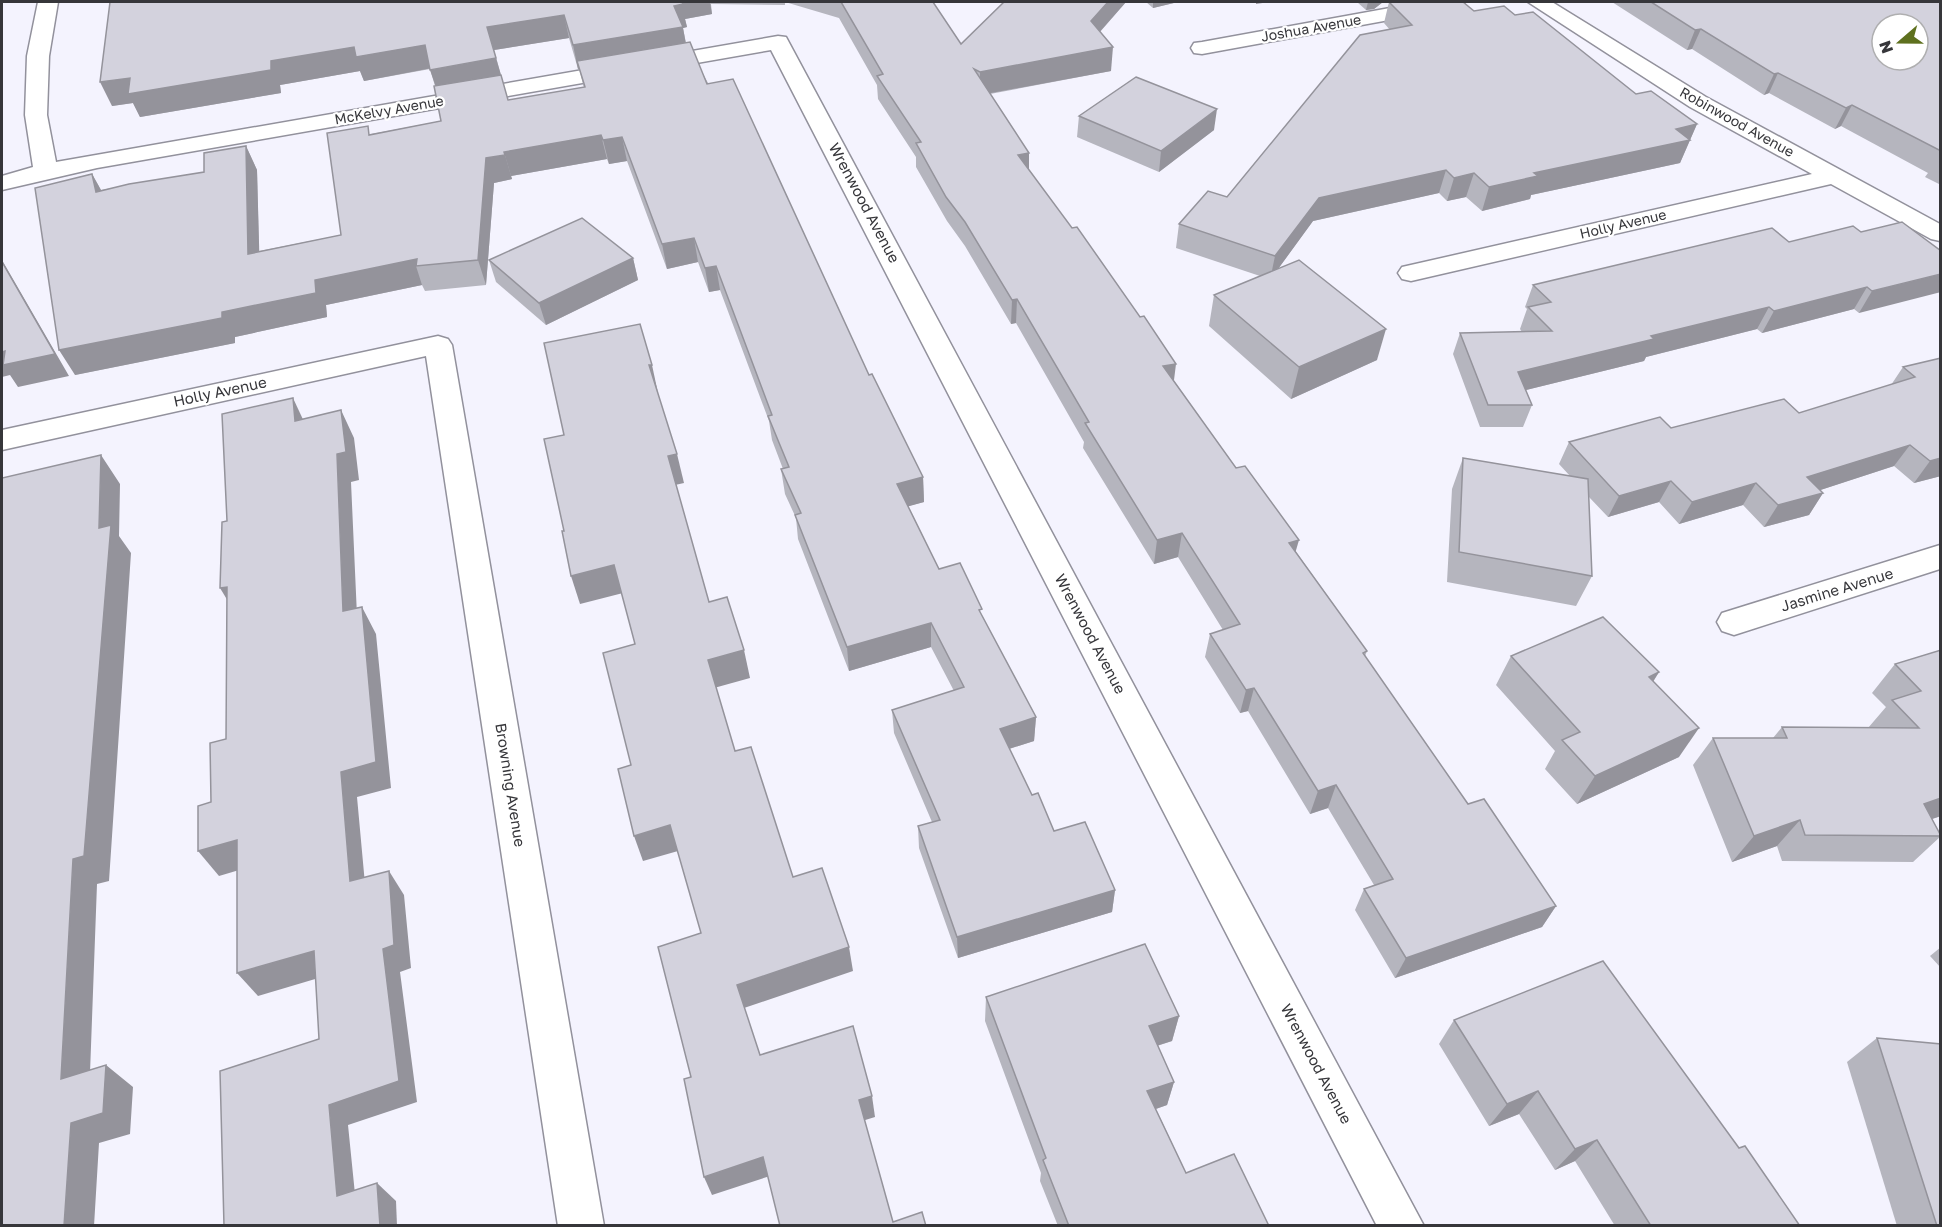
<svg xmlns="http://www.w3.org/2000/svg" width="1942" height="1227" viewBox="0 0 1942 1227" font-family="'Golos Text',sans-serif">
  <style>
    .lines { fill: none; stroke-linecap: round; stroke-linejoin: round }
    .minor-casing { stroke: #92919c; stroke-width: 3 }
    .minor { fill: #fff; fill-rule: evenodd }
    .wall { fill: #b5b5be; fill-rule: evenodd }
    .shaded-wall { fill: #94939b }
    .building { fill: #d3d2dd; stroke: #94939b; stroke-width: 1.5; fill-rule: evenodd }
    .labels { text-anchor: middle; stroke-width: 4.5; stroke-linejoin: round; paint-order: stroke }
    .far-street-label { font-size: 14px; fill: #36363a; stroke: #fff }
    .street-label { font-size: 15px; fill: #36363a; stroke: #fff }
  </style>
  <rect width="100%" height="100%" fill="#f4f3fe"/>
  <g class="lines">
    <!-- minor casing -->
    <g class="minor-casing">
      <g id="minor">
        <polygon points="38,2 58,2 49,56 47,115 56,162 778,36 786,37 1424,1226 1377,1226 771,50 97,168 2,190 2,176 33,167 25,115 27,56"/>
        <polygon points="1423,2 1465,2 1462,6 1455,8 1202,54 1194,53 1191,48 1194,43 1202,42"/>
        <polygon points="1528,2 1552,2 1706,97 1940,224 1940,241 1931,239 1831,184 1411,281 1402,279 1398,273 1402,267 1812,174 1690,107"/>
        <polygon points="438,336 448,339 452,345 604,1226 558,1226 426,356 2,450 2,430"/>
        <polygon points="1940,545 1940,569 1734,635 1722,631 1717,622 1722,613"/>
      </g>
    </g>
    <!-- minor -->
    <use href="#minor" class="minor"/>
  </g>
  <!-- wall -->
  <g class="wall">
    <path d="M110,2H933L961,44L1004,2H1126L1100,32L1111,71L990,94L1029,170L1174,381L1367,651L1365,656L1468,804L1556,906L1542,927L1395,978L1355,910L1364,889L1374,885L1328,808L1310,814L1248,711L1240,713L1205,657L1210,634L1223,630L1178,557L1154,564L1083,448L1084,442L1016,323L1011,324L965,246L947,221L916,167V157L878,99L877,85L839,18L785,2V5L711,4L712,14L685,19L687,27L683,28L686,43L869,375L923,477L924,502L908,506L939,569L982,616L1036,717L1034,741L1009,749L1032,795L1054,831L1115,890L1112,912L958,958L919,848L918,826L932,822L894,733L892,710L954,691L931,647L849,671L798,539L796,518L785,494L781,469H783L772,440L769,421L720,290L709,292L698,262L667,269L627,161L609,164L607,159L511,176L512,179L494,183L486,285L425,291L422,285L326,305L327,317L235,337V343L75,375L92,174L101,190L204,172L246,146L257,170L259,251L341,235L371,134L441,121L435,86L430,69L364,81L360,71L280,85L281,93L140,117L133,103L112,106ZM569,38L578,69L579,68L584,88L508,100L494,50Z"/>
    <polygon points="1146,2 1178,2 1153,8"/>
    <polygon points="1357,2 1383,2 1374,9 1366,10"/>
    <polygon points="1389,2 1515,15 1636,94 1697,124 1680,163 1531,195 1530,199 1482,211 1466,197 1447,201 1439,193 1313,221 1278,269 1377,360 1291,399 1209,326 1214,295 1260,276 1176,248 1179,224 1227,197 1390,30 1384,23"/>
    <polygon points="1612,2 1941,2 1941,185 1925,177 1928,173 1841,126 1835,129 1769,93 1764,95 1692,49 1687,50"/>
    <polygon points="1079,116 1214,130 1159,172 1077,137"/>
    <polygon points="1861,232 1941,251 1859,313 1854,309 1762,333 1757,329 1646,357 1644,361 1526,390 1532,405 1523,427 1480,427 1453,354 1460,333 1522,332 1520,329 1527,309 1525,307 1533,285 1789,242"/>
    <polygon points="633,258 638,280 546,325 496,282 489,260"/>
    <polygon points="1941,358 1941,476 1914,483 1894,466 1820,490 1823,493 1809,515 1764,527 1743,505 1679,524 1659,502 1608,517 1589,497 1592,576 1576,606 1447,582 1452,489 1463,458 1570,476 1559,464 1569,442 1671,428 1799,413 1891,385 1903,367"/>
    <polygon points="1941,650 1941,816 1932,819 1941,836 1913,862 1782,861 1777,846 1732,862 1693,765 1713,738 1773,738 1782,727 1868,728 1886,707 1872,693 1895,664"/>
    <polygon points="1511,656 1659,672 1653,682 1679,757 1577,804 1545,769 1555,751 1496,685"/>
    <polygon points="1941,947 1941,968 1930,956"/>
    <polygon points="986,997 1179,1016 1172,1041 1157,1046 1174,1082 1167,1105 1156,1109 1186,1173 1269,1226 1058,1226 1040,1181 1041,1173 985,1021"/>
    <polygon points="1454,1020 1739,1148 1800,1226 1615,1226 1575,1161 1555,1170 1519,1114 1489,1126 1439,1044"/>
    <polygon points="1877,1038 1941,1226 1897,1226 1847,1062"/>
  </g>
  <!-- shaded-wall -->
  <g class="shaded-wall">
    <polygon points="680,2 710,2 712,14 685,19 687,27 683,28 687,50 578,69 573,45 674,6"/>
    <polygon points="1108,2 1126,2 1089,44 1091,21"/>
    <polygon points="1153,2 1178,2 1153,8"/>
    <polygon points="1256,2 1269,2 1256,4"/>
    <polygon points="1368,2 1383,2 1374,9 1366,10"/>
    <polygon points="564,15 569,38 494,50 487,27"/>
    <polygon points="1701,29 1692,49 1687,50 1695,30"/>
    <polygon points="425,45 432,68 364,81 360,71 280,85 281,93 140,117 133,103 112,106 100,82 130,78 271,61 354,47"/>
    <polygon points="1113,47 1111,71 980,95 980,72"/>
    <polygon points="496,58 503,82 438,93 430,70"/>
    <polygon points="1778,73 1769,93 1764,95 1774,74"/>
    <polygon points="1852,105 1841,126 1835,129 1846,108"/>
    <polygon points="1217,109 1214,130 1159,172 1161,151"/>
    <polygon points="1697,124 1680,163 1531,195 1530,199 1482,211 1489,187 1676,129"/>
    <polygon points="601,135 607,159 511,176 504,152"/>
    <polygon points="622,137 627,161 609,164 603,140"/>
    <polygon points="246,146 257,170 260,278 248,254"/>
    <polygon points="1029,153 1029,177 1018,155"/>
    <polygon points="505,155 512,179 494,183 486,285 478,260 486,158"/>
    <polygon points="1446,170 1439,193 1313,221 1270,280 1275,256 1319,198"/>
    <polygon points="1474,173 1466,197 1447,201 1454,178"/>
    <polygon points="92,174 106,199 96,192"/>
    <polygon points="694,238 698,262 667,269 662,244"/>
    <polygon points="633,258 638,280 546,325 539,303"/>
    <polygon points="417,259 416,266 422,285 326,305 327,317 235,337 235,343 75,375 59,350 222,312 315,280"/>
    <polygon points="2,260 69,376 18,387 10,375 2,377"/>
    <polygon points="716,266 720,290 709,292 705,268"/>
    <polygon points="1941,274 1941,292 1859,313 1872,291"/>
    <polygon points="1867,287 1854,309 1762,333 1774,311"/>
    <polygon points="1017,299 1016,323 1011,324 1012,300"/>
    <polygon points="1769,307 1757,329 1646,357 1644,361 1510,394 1518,372 1651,336"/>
    <polygon points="1386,329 1377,360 1291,399 1299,367"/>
    <polygon points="1176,364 1173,388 1163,366"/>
    <polygon points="649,365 652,365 658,393"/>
    <polygon points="293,398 306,426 295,421"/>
    <polygon points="341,410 354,438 359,480 351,482 358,638 343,611 337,454"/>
    <polygon points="1910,445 1894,466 1793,499 1807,477"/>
    <polygon points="677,454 684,483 675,485 668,456"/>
    <polygon points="101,455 120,484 119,536 131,553 109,881 97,884 89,1100 61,1079 73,859 99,528"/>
    <polygon points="1941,458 1941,476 1914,483 1930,461"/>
    <polygon points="923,477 924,502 899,509 897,484"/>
    <polygon points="1671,481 1659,502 1608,517 1619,496"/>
    <polygon points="1756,483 1743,505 1679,524 1692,502"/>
    <polygon points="1823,493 1809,515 1764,527 1778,505"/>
    <polygon points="1182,533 1178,557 1154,564 1157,540"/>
    <polygon points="1299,540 1292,564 1289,543"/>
    <polygon points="614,565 623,593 580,604 571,576"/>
    <polygon points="227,587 237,616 220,588"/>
    <polygon points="362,607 376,634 391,788 357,797 367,906 350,881 341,772"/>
    <polygon points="931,623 931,647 849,671 847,647"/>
    <polygon points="744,650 750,678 714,688 708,660"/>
    <polygon points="1659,672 1640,702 1649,677"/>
    <polygon points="1254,688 1248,711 1240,713 1246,690"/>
    <polygon points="1036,717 1034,741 999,752 1000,729"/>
    <polygon points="1699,728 1679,757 1577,804 1595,776"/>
    <polygon points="1336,785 1328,808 1310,814 1318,791"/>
    <polygon points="1941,798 1941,816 1898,830 1924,804"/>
    <polygon points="1800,820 1777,846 1732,862 1754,836"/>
    <polygon points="670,825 678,851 643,861 634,836"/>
    <polygon points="237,840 256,865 219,876 198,851"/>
    <polygon points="389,871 404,895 411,968 400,972 417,1102 348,1125 357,1214 337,1196 329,1105 383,949"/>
    <polygon points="1115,890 1112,912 958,958 957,937"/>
    <polygon points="1556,906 1542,927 1395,978 1406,958"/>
    <polygon points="849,947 853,971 744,1008 737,985"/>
    <polygon points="314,951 332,974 258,996 237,973"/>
    <polygon points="1179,1016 1172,1041 1143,1050 1149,1026"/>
    <polygon points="106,1065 133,1087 130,1134 99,1143 94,1226 64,1226 71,1123"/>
    <polygon points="1174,1082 1167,1105 1141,1114 1147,1091"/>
    <polygon points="1538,1091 1519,1114 1489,1126 1507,1104"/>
    <polygon points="872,1096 875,1117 862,1121 859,1100"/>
    <polygon points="1597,1140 1575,1161 1555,1170 1575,1149"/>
    <polygon points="763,1157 770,1176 712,1195 704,1177"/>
    <polygon points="377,1183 396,1201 397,1226 380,1226"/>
  </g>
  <!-- building -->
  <g class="building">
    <polygon points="110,2 682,2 683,4 674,6 683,27 573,45 564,15 487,27 496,58 430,70 425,45 356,57 354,47 271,61 271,70 128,94 130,78 100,82"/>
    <polygon points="841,2 933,2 961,44 1004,2 1108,2 1091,21 1113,47 980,72 974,69 1029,153 1018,155 1072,228 1077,227 1140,317 1144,316 1176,364 1163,366 1236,468 1245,466 1299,540 1289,543 1367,651 1363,653 1468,804 1484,799 1556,906 1406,958 1364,889 1393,879 1336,785 1318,791 1254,688 1246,690 1210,634 1240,624 1182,533 1157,540 1085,423 1089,422 1017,299 1012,300 965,222 946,197 916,143 921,142 877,76 883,74"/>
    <polygon points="1389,2 1463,2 1474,11 1504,6 1515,15 1533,12 1636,94 1651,91 1697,124 1676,129 1690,140 1534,173 1538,176 1489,187 1474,173 1454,178 1446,170 1319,198 1275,256 1179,224 1208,191 1227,197 1360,35 1412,25"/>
    <path d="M1651,2H1941V151L1852,105L1846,108L1778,73L1774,74L1701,29L1695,30ZM1882,24H1918V60H1882Z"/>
    <polygon points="690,42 707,84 733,79 869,375 872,374 923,477 897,484 939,569 960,563 982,609 979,610 1036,717 1000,729 1032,795 1038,793 1054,831 1085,822 1115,890 957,937 918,826 940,820 892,710 964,687 931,623 847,647 795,515 801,513 781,469 789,467 768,416 772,415 716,266 705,268 694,238 662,244 622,137 603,140 601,135 504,152 505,155 486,158 478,260 416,266 417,259 315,280 316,293 222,312 222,318 59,350 35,188 92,174 96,192 129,184 204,172 204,153 246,146 248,254 341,235 327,133 368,126 369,135 441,121 434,86 501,75 508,100 585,87 577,61"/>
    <polygon points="1136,77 1217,109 1161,151 1079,116"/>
    <polygon points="582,218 633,258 539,303 489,260"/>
    <polygon points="1902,222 1941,251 1941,274 1872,291 1867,287 1774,311 1769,307 1651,336 1654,339 1518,372 1532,405 1488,405 1460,333 1552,331 1528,307 1551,302 1533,285 1772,228 1789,242 1853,226 1861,232"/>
    <polygon points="1299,260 1386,329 1299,367 1214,295"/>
    <polygon points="2,262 55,354 3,365 5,351 2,352"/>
    <polygon points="640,324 652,365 649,365 677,454 668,456 709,602 727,597 744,650 708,660 735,751 751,747 793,877 822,868 849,947 737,985 760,1055 853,1026 872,1096 859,1100 893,1222 922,1212 926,1226 780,1226 763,1157 704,1177 684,1079 691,1077 658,947 701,933 670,825 634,836 618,769 631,765 603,653 635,644 614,565 571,576 562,531 564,531 544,439 564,435 544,343"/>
    <polygon points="1941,358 1941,458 1930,461 1910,445 1807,477 1823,493 1778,505 1756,483 1692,502 1671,481 1619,496 1569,442 1660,417 1671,428 1784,399 1799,413 1915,377 1903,367"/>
    <polygon points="293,398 295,421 341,410 346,452 337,454 343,611 362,607 376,762 341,772 350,881 389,871 394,945 383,949 399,1081 329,1105 337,1196 377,1183 380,1226 224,1226 220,1071 319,1039 314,951 237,973 237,840 198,851 198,806 211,802 210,743 226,739 227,587 220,588 222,522 227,521 222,414"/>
    <polygon points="101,455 99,528 111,525 84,856 73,859 61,1079 106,1065 103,1113 71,1123 64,1226 2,1226 2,478"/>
    <polygon points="1463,458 1588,479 1592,576 1459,552"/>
    <polygon points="1603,617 1659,672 1649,677 1699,728 1595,776 1562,740 1580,732 1511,656"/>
    <polygon points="1941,650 1941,798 1924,804 1941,836 1805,835 1800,820 1754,836 1713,738 1787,738 1782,727 1919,728 1892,700 1921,691 1895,664"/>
    <polygon points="1145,944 1179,1016 1149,1026 1174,1082 1147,1091 1186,1173 1234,1154 1269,1226 1069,1226 1043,1160 1046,1158 986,997"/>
    <polygon points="1603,961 1739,1148 1745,1146 1800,1226 1651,1226 1597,1140 1575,1149 1538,1091 1507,1104 1454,1020"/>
    <polygon points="1877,1038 1941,1044 1941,1226 1937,1226"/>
  </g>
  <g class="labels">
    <!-- far-street labels -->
    <g class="far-street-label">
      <text transform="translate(1311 28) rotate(-10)" y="5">Joshua Avenue</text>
      <text transform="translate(389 110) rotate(-10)" y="5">McKelvy Avenue</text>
      <text transform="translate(1737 122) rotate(29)" y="5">Robinwood Avenue</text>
      <text transform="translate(1623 224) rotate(-13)" y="5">Holly Avenue</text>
    </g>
    <!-- street labels -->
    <g class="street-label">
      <text transform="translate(864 203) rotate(62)" y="5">Wrenwood Avenue</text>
      <text transform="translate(220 392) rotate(-12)" y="5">Holly Avenue</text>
      <text transform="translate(1837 590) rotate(-17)" y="5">Jasmine Avenue</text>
      <text transform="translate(1090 634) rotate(62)" y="5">Wrenwood Avenue</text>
      <text transform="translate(510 785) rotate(81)" y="5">Browning Avenue</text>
      <text transform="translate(1316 1064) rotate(62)" y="5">Wrenwood Avenue</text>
    </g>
  </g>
  <!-- border -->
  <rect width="1942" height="1227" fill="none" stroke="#36363a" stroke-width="6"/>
  <!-- north arrow -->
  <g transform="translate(1900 42) rotate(250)"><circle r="28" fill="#ffffff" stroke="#afafb0" stroke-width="1.5"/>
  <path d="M0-4.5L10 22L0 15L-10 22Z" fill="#5e701e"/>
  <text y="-9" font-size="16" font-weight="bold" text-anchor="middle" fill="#36363a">N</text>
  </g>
</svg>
